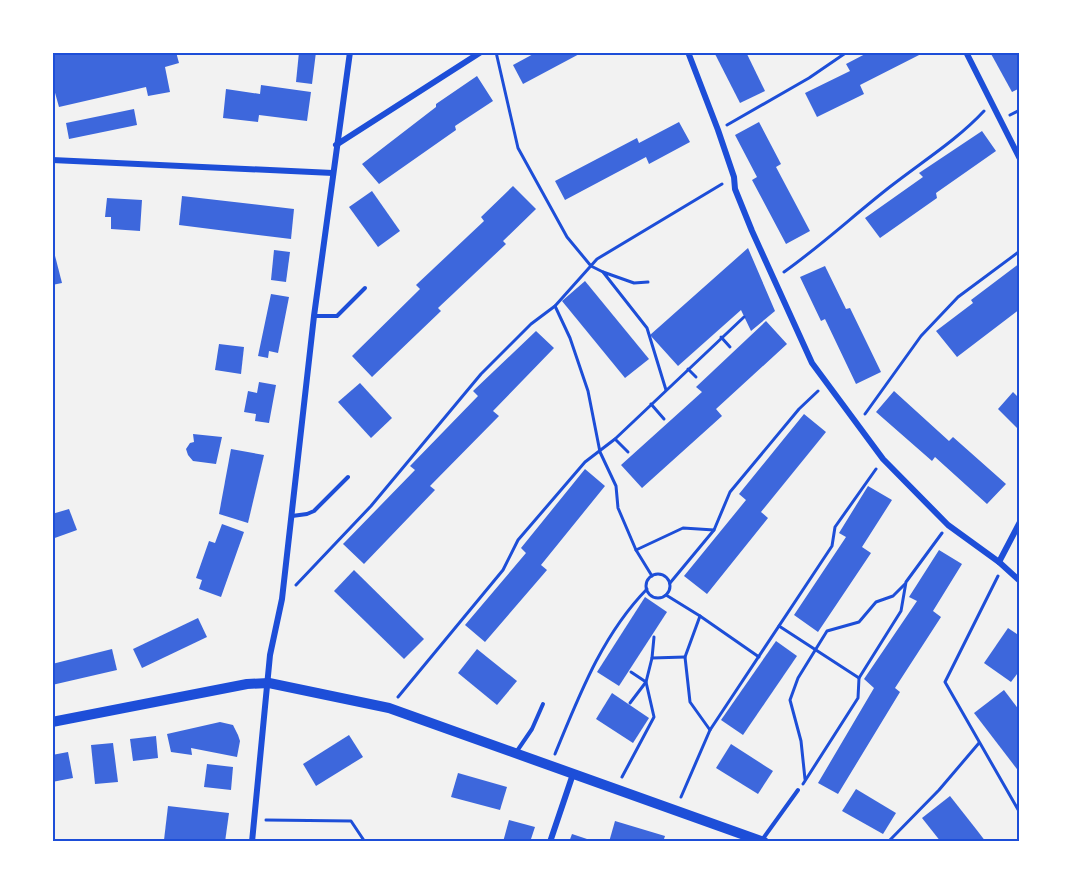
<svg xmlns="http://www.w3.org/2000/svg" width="1072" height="894" viewBox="0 0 1072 894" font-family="Montserrat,sans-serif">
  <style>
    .building { fill: #3d67dc }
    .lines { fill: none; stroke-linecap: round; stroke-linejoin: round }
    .path { stroke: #1d4ed8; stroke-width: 3 }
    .service { stroke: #1d4ed8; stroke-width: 4 }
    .minor { stroke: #1d4ed8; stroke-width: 6 }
    .tertiary { stroke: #1d4ed8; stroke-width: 10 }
    .neatline { fill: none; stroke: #1d4ed8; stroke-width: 2 }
  </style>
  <rect width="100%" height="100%" fill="#f2f2f2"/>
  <!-- building -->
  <g class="building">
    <polygon points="176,52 179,63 165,67 170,92 148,96 146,87 59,107 52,82 52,53"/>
    <polygon points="299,52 316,52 312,84 296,82"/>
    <polygon points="537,52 583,52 523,84 513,65"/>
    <polygon points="714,52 746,52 765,91 740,103"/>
    <polygon points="869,52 925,52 860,85 864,94 817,117 805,93 850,71 846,64"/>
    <polygon points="990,52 1020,52 1020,88 1012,92"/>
    <polygon points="477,76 493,101 455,126 456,130 379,184 362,164 436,107 436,104"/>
    <polygon points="261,85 311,92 307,121 259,115 258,122 223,118 226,89 260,94"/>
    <polygon points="134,109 137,125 69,139 66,123"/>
    <polygon points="679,122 690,142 649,164 646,157 565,200 555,181 637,138 639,143"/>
    <polygon points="759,122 781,164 776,167 810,231 786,244 752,180 757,177 735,135"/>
    <polygon points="982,131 996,151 936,193 937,198 880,238 865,218 923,177 919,173"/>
    <polygon points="513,186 536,209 503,241 506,244 438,308 441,311 372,377 352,356 420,289 416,285 484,221 481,217"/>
    <polygon points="372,191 400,231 378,247 349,207"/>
    <polygon points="182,196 294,209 291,239 179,225"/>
    <polygon points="107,198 142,200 140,231 111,229 111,217 105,217"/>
    <polygon points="52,244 62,283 52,285"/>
    <polygon points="748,248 775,311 751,331 741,310 678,366 650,335"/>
    <polygon points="274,250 290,252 286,282 271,280"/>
    <polygon points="1020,263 1020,309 957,357 936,331 973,303 971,300"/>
    <polygon points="825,266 846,309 850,308 881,372 856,384 825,319 821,321 800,277"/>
    <polygon points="585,281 649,359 625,378 562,301"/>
    <polygon points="271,294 289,297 278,353 269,351 268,358 258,356"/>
    <polygon points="766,321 787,344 716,409 722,416 642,488 621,465 702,392 696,387"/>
    <polygon points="536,331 554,348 493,411 499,416 430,486 435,490 364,564 343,544 415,470 410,466 478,396 473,391"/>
    <polygon points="219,344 244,347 241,374 215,370"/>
    <polygon points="259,382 276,385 269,423 255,421 256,414 244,412 248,391 257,393"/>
    <polygon points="360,383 392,418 371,438 338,402"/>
    <polygon points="894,391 949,441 953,437 1006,484 987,504 935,457 932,461 876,412"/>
    <polygon points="1013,392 1018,397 1020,396 1020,431 998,409"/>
    <polygon points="804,414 826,432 761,512 768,518 707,594 684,576 746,500 739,494"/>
    <polygon points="193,434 222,437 216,464 193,461 188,455 186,449 190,443 194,442"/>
    <polygon points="231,449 264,455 248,523 219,514"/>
    <polygon points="585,469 605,486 541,565 547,570 485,642 465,625 526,553 521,548"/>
    <polygon points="868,486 892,500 862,547 871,553 818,632 794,615 846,537 839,533"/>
    <polygon points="69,509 77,530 52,539 52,514"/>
    <polygon points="222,524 244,532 221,597 199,589 202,580 196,578 209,541 215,543"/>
    <polygon points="939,550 962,564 933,611 941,617 895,688 900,692 838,794 818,783 874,688 864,679 917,601 909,597"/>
    <polygon points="354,570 424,639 404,659 334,591"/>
    <polygon points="645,597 667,612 619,686 597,672"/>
    <polygon points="198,618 207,637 142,668 133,649"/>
    <polygon points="1008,628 1020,636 1020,670 1011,682 984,663"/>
    <polygon points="776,641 797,656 743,735 721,720"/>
    <polygon points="112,649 117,670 52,685 52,664"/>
    <polygon points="477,649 517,681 497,705 458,673"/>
    <polygon points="1004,690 1020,711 1020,773 974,713"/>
    <polygon points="612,693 649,718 633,743 596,719"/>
    <polygon points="220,722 233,725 238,735 240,741 237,757 191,748 192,755 171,752 167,734"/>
    <polygon points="349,735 363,757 316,786 303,764"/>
    <polygon points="156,736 158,758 133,761 130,739"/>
    <polygon points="113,743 118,782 95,784 91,745"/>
    <polygon points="731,744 773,771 758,794 716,768"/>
    <polygon points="68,752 73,778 52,782 52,755"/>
    <polygon points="207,764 233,767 231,790 204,787"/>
    <polygon points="458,773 507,787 500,810 451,797"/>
    <polygon points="856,789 896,813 883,834 842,811"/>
    <polygon points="950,796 976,829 986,842 941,842 922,818"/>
    <polygon points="168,806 229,813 225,842 164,840"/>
    <polygon points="509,820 535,827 530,842 503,842"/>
    <polygon points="615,821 665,836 663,842 609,842"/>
    <polygon points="572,834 593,841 593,842 569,842"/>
  </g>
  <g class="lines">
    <!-- path -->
    <g class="path">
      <polyline points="496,52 518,148 567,237 591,266 603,272"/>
      <polyline points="1010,115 1020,110"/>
      <polyline points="727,125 809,78 847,52"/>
      <path d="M784,272C822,245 855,214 891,186C923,161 957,140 984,111"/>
      <polyline points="648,282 634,283 603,272 647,328 666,390"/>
      <polyline points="555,306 570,338 588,391 600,452 616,486 618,508 636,550 652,576"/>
      <polyline points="721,337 730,347"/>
      <polyline points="688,369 696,377"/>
      <polyline points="651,404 664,419"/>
      <polyline points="865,414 921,336 958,297 1020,251"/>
      <polyline points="615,439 628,452"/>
      <polyline points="636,550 683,528 714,530"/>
      <circle cx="658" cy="586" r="12"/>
      <polyline points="998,576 945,682 1020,813"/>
      <polyline points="670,583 714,530 730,492 799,409 818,391"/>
      <polyline points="296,585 371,506 481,374 531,324 555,306 597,259 722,184"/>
      <polyline points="666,595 700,616 759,657"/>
      <polyline points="700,616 685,657 690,702 710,730"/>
      <polyline points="779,626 859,678"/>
      <polyline points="654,637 652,658 685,657"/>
      <polyline points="398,697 503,570 518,540 585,462 615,439 744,317"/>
      <polyline points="630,703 646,682 652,658"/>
      <path d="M555,754C579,696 602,635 647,589"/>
      <polyline points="622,777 654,717 646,682 631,672"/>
      <polyline points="805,779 801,741 790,700 798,678 827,631 859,622 876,602 893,596 905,584"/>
      <polyline points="803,784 858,698 859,678 901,611 906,582 942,533"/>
      <polyline points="681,797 710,730 832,546 835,527 876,469"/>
      <polyline points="266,820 351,821 365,842"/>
      <polyline points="888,842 939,790 979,743"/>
    </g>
    <!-- service -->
    <g class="service">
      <polyline points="314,316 337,316 365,288"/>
      <polyline points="292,516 307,514 314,511 348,477"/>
      <polyline points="517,751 532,729 543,704"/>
      <polyline points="762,840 798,790"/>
    </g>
    <!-- minor -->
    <g class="minor">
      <polyline points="688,52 718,130 734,177 735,189 752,231 812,363 883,459 948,525 999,562 1020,581"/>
      <polyline points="966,52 1020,159"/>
      <polyline points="336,145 481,52"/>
      <polyline points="52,160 333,173"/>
      <polyline points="999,562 1020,522"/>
      <polyline points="252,842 270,655 282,599 314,316 350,52"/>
      <polyline points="550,842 573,774"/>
    </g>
    <!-- tertiary -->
    <polyline class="tertiary" points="52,722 247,684 269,683 389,708 764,842"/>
  </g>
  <!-- border -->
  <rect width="1072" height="894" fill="none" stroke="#ffffff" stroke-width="108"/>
  <rect x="54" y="54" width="964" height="786" class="neatline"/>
</svg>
